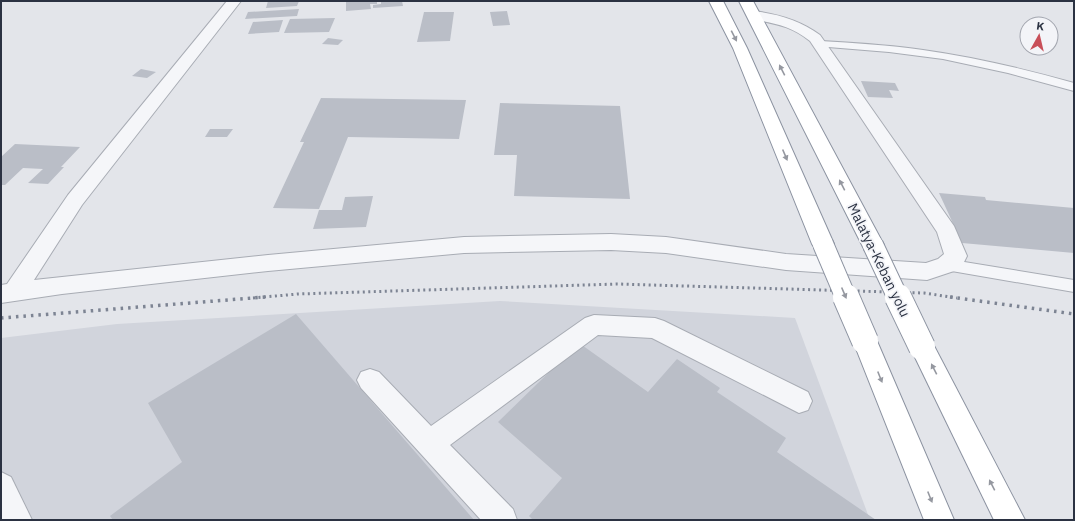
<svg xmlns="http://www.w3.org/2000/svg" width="1075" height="521" viewBox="0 0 1075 521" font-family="'IBM Plex Sans',sans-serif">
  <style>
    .built { fill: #d1d4dc }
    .building { fill: #babec7 }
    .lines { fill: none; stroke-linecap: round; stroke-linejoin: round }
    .lane-casing { stroke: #a8acb4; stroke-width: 2 }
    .street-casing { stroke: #a8acb4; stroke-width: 2 }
    .highway-casing { stroke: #8b92a0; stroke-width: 2 }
    .lane { fill: #f5f6f9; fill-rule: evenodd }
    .street { fill: #f5f6f9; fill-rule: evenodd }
    .highway { fill: #fff; fill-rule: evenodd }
    .rail-far1 { stroke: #7d8493; stroke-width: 3; stroke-dasharray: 2 3.5; stroke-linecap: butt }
    .rail { stroke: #7d8493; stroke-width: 3.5; stroke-dasharray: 2.5 5; stroke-linecap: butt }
    .highway-bridge-far1-casing { stroke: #8b92a0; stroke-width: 22; stroke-linecap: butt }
    .highway-bridge-casing { stroke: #8b92a0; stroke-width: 28; stroke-linecap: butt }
    .highway-bridge-far1 { stroke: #fff; stroke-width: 20 }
    .highway-bridge { stroke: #fff; stroke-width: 26 }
    .oneway { fill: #9598a0 }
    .labels { text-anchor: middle; stroke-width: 3.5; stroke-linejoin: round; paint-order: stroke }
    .street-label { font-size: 14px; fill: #2b3242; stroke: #f3f4f8 }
  </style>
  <rect width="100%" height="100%" fill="#e3e5ea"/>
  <!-- built -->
  <polygon class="built" points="500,301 795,318 870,520 1,520 1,338 117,324"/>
  <!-- building -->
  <g class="building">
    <polygon points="268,1 299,1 297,6 266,8"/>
    <polygon points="346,1 377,1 377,4 370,4 371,9 346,11"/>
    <polygon points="381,1 402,1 403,6 373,8 373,5 381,4"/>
    <polygon points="299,9 297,16 245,19 248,12"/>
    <polygon points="507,11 510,25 493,26 490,12"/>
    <polygon points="424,12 454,12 450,41 417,42"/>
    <polygon points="335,18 329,32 284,33 290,19"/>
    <polygon points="283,20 279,32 248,34 253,22"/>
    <polygon points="328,38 343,40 338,45 322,44"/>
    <polygon points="141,69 156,72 147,78 132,76"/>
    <polygon points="861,81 895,83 899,91 889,90 893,98 868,97"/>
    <polygon points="321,98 466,100 459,139 348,137 319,209 273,208 304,142 300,142"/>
    <polygon points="500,103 620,106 630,199 514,196 517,155 494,155"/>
    <polygon points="210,129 233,129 227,137 205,137"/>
    <polygon points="15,144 80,147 61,167 64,167 48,184 28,183 43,169 23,168 5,185 1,185 1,157"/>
    <polygon points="939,193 985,197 986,200 1074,208 1074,253 962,243"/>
    <polygon points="373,196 366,227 313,229 319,210 342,210 345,197"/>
    <polygon points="296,314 474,520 113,520 110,516 182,462 148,403"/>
    <polygon points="579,343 648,392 677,359 720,388 717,392 786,438 777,452 876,520 533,520 529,516 562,478 498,422"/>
  </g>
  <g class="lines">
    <!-- lane casing -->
    <g class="lane-casing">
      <g id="lane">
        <path d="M820,41C854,43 889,45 923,50C974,57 1024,69 1074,83V91L1008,73L943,59L889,52L816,46L815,44Z"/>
        <polygon points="946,259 1074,280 1074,292 940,269 938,265 940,261"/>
      </g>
    </g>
    <!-- street casing -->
    <g class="street-casing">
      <g id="street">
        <path d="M227,1H241L82,205L34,280L268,255L464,237L611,234L666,237L786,254L926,263L938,259L944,254L937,232L810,41C789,24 773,24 749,18L747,15L749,12L754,11C778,14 800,20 820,35L954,226L967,256L964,262L954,271L927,280L786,270L666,253L611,250L464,253L268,271L62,294L1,303V285L7,284L68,195Z"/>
        <polygon points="594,315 655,318 664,321 808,392 812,401 808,410 799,413 652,338 598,335 450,445 513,509 517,520 481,520 361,388 357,380 361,372 370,369 379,372 431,426 585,318"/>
        <polygon points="1,472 11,477 32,520 1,520"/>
      </g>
    </g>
    <!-- highway casing -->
    <g class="highway-casing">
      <g id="highway">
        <polygon points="709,1 723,1 747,48 834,244 831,249 823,252 815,249 812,244 733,48"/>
        <polygon points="739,1 753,1 884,245 881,251 873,253 865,251 862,245"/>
        <polygon points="865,331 874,334 877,341 954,520 924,520 853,341 856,334"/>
        <polygon points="922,337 931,340 1025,520 994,520 910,347 913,340"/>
      </g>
    </g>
    <!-- lane -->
    <use href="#lane" class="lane"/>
    <!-- street -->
    <use href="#street" class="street"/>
    <!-- highway -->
    <use href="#highway" class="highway"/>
    <!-- rail-far1 -->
    <polyline class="rail-far1" points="253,298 298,294 617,284 924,293 957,298"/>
    <!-- rail -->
    <g class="rail">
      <polyline points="950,297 1074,314"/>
      <polyline points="1,318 265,297"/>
    </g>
    <!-- highway-bridge-far1 casing -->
    <g class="highway-bridge-far1-casing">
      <g id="highway-bridge-far1">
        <polyline points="823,244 846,298"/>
        <polyline points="873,245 898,298"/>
      </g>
    </g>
    <!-- highway-bridge casing -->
    <g class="highway-bridge-casing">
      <g id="highway-bridge">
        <polyline points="846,297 865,341"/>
        <polyline points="898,297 922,347"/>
      </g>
    </g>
    <!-- highway-bridge-far1 -->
    <use href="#highway-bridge-far1" class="highway-bridge-far1"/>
    <!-- highway-bridge -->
    <use href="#highway-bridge" class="highway-bridge"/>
  </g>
  <!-- one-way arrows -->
  <defs><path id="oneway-solid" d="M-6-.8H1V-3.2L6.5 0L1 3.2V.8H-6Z"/></defs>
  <g class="oneway">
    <use href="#oneway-solid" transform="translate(734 36) rotate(63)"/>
    <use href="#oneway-solid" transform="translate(782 70) rotate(-117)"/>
    <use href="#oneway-solid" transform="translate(785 155) rotate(67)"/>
    <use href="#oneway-solid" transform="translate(842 185) rotate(-117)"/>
    <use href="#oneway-solid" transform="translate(844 293) rotate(67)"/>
    <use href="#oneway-solid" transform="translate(934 369) rotate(-117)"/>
    <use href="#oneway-solid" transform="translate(880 377) rotate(68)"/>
    <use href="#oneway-solid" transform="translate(992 485) rotate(-117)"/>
    <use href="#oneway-solid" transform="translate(930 497) rotate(68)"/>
  </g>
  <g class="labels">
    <!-- street labels -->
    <g class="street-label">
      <text transform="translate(879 260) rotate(64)" y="5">Malatya-Keban yolu</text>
    </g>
  </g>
  <!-- border -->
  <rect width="1075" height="521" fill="none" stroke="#2b3242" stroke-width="4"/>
  <!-- north arrow -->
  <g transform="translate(1039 36) rotate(8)"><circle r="19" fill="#f3f4f8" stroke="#a3a6af"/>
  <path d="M0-3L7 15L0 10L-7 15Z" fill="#c84f59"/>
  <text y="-6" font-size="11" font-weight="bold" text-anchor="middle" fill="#2b3242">K</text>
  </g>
</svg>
